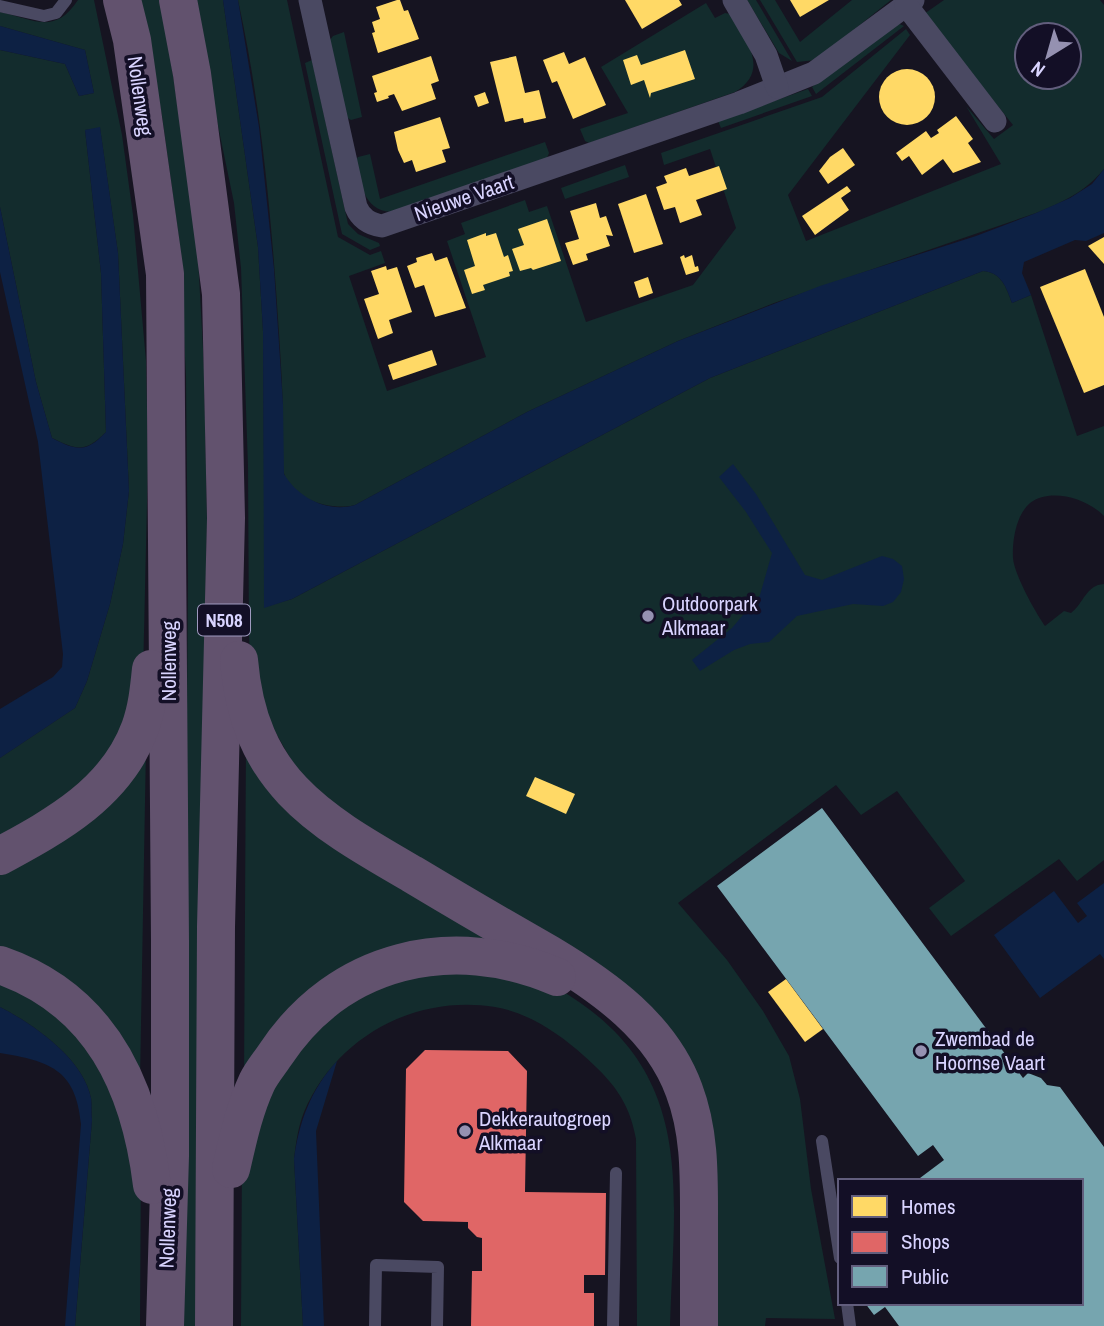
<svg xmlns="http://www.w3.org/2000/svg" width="1104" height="1326" viewBox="0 0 1104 1326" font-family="'Archivo Narrow',sans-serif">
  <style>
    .green { fill: #132c2d; fill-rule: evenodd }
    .water { fill: #0d2144 }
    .homes { fill: #ffd966 }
    .shops { fill: #e06666 }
    .public { fill: #76a5af }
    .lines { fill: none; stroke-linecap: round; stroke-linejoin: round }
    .service { stroke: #4a4962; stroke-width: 12 }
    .minor { stroke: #4a4962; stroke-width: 23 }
    .trunk { stroke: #62526e; stroke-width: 38 }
    .poi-dot { fill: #9591b1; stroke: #130f26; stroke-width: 2.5 }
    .labels { text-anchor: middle; stroke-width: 7; stroke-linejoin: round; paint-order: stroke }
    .shield { fill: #130f26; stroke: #9e99be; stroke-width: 2 }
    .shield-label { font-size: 19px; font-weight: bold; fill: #d9d4ff }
    .street-label { font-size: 21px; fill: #d9d4ff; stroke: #130f26 }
    .poi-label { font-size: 21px; fill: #d9d4ff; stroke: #130f26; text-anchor: start }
  </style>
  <rect width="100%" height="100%" fill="#161421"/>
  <!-- green -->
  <g class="green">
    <path d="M78,0H94L122,135L133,215L146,361L148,459L143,676L116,754L0,846V758L75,708L87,681L110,604L123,544L129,491L118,253L100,128L85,130L101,273L106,432C85,453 77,450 52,438L36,382L0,207V50L65,64L79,96L94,93L85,50L0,26V12C35,20 55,35 78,0Z"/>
    <polygon points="139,0 162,0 197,239 204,367 207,522 201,823 197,1326 182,1326 188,581 186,376 179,239 162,116"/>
    <path d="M192,0H223L258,247L263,331L265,607L292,599L710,378L983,271C1002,273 1006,287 1012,303L1031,295L1077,436L1104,426V516C1088,499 1051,487 1030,503C1016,515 1012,541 1013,558C1014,574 1035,612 1045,626L1064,611L1071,613C1084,603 1086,585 1104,584V860L1077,881L1059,859L951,936L929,908L965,881L897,791L861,815L836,785L678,903L727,960L763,1011L789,1056L800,1099L811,1189L835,1319L766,1318L765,1326H707L671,1047L314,800L252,691L249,637L248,466L241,268L234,203Z"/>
    <path d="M238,0H287L338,237L370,255L381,251L385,263L349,276L387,391L486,357L447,241L465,234L461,223L525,200L529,212L547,206L586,322L693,285L736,228L710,149L664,165L661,153L822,97L906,29L910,35L788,195L806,241L1001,164L966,106L994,139L1013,125L924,14L944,0H1100L1104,5V169C1085,192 1063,202 1036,213L774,303L678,341L527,412L355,505C333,511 290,500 284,473C281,459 283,440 283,425C283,395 281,364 279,334C272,223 262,109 238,0ZM1027,35H1069V77H1027Z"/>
    <polygon points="747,0 756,0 792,61 779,53"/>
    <polygon points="760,0 775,0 800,42 852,0 891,0 816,60 797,62"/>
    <path d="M706,3L715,18L725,13L730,14C746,40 771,70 735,92L589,143L585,141L580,129L628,113L601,67Z"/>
    <polygon points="895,22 904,26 816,94 812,87"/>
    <polygon points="344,32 362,117 351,120 346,117 330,40 333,36"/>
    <polygon points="312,60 348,224 358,234 379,243 380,246 370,250 342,234 305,63"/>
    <polygon points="808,89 812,96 721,128 718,121"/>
    <path d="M545,142L549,153L547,158L391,212C363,210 361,183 355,161L358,157L370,154L380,199Z"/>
    <polygon points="625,165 629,177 565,199 561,188"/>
    <polygon points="246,742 523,952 387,956 244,1080"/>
    <polygon points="146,746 140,1081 0,953 0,867"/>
    <path d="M435,967L557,988C698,1069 674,1187 670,1326H637L636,1139C629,1100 612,1081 583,1055C560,1034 527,1012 495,1007C415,994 336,1037 304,1112C298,1127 296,1143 294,1159L303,1326H241L242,1159L258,1103L340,1001Z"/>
    <path d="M0,976L83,1035L141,1155L140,1326H75L92,1120C91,1113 92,1105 91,1098C83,1058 33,1024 0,1007Z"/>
  </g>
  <!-- water -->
  <g class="water">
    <path d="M223,0H238L259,127L274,269L283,404L284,474C298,498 328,513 355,505L527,412L678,341L820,286L976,236L1036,213L1070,198L1092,184L1104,169V233L1086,241L1075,240L1024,262L1022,273L1031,295L1012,303C1006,287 1002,273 983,271L710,378L292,599L264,608L263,331L258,247Z"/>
    <polygon points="0,26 85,50 94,93 79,96 65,64 0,50"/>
    <path d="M100,127L118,253L129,491L123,544L110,604L87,681L75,708L0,758V709L53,677L62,667L63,654L38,442L0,272V207L36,382L52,438C77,451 86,453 106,432L101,273L85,130Z"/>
    <polygon points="733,464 756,494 805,575 822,580 882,556 893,559 902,566 904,579 901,592 893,602 883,606 853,604 797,616 769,642 750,644 734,650 700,671 692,660 732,628 760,595 772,553 746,512 719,477"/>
    <polygon points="1104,883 1104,959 1100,954 1040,998 994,935 1054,891 1078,923 1087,916 1077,903"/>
    <path d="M0,1007C33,1024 83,1058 91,1098C92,1105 91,1113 92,1120L75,1326H65L81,1124C76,1069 49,1061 0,1053Z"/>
    <path d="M337,1061L316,1131L324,1326H303L294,1159C299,1122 311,1089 337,1061Z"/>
  </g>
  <!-- homes -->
  <g class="homes">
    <polygon points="397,0 400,0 404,11 408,10 419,39 378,53 372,33 375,32 372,22 380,19 376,7"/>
    <polygon points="625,0 679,0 682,5 642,29"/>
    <polygon points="790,0 829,0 800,17"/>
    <polygon points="685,50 695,79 651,93 650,98 644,80 631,85 623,60 637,55 641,65"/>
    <polygon points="564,52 569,64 585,57 606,105 573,119 557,81 552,83 543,60"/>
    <polygon points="431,56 439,81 431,84 436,99 402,111 394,94 388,96 389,98 377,102 374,93 377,92 372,76"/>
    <polygon points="516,56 525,93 539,90 546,118 524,123 523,118 505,122 490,62"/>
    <circle cx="907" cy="97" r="28"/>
    <polygon points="485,92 489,103 478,107 474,96"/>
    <polygon points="956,116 973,139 968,143 981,162 953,173 943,159 922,175 909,156 902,161 896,153 926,131 931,138 939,133 937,130"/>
    <polygon points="440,117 450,148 442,150 446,162 416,172 412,160 404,163 398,150 394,132"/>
    <polygon points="843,148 855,165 828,184 819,171 830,157"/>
    <polygon points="719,166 727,189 696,200 702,215 680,223 675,207 664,210 656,187 667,183 664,176 686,168 689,176"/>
    <polygon points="847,186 851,191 841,198 849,210 815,235 802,216"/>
    <polygon points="646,194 663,244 634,253 618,204"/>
    <polygon points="596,203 600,218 606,216 613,236 606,235 610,246 586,254 588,260 573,265 565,243 579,239 570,211"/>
    <polygon points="547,219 561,261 533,270 531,268 520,271 512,249 524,245 518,229"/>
    <polygon points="486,233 486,236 496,233 504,257 508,255 513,271 509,272 510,276 483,285 485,290 472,294 464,270 475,266 467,240"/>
    <polygon points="1104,237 1104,264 1088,246"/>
    <polygon points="432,253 435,261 447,257 466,308 435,317 424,285 415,288 407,266 417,262 416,258"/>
    <polygon points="684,255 685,258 692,255 695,267 698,266 699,271 686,275 680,257"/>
    <polygon points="386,266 387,270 397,267 412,312 389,320 393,333 378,339 364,299 379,294 371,271"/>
    <polygon points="1085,269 1104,317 1104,385 1084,393 1040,287"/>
    <polygon points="648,277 653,293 639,298 634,282"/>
    <polygon points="432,350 437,365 393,380 388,365"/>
    <polygon points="535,777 575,794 566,814 526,796"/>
    <polygon points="786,979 823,1029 805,1042 768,992"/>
  </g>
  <!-- shops -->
  <polygon class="shops" points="425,1050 508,1051 527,1071 525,1192 606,1193 605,1275 584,1275 584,1293 594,1293 594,1326 471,1326 472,1271 482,1271 482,1238 477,1237 468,1228 468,1222 423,1221 404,1202 406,1069"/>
  <!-- public -->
  <polygon class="public" points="822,808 1023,1078 1028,1073 1041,1078 1047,1085 1060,1087 1104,1147 1104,1326 899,1326 885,1307 874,1315 865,1303 1081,1303 1081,1181 916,1181 944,1160 933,1145 918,1156 717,886"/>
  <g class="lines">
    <!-- service -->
    <g class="service">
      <polyline points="0,6 44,16 56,13 66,0"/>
      <polyline points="822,1141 840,1258"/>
      <polyline points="847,1303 850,1326"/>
      <polyline points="375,1326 376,1265 438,1267 437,1326"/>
      <polyline points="613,1326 616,1173"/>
    </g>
    <!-- minor -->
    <g class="minor">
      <path d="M310,0L356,207C361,219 370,224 382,226L739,103L814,73L913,0"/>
      <polyline points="734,0 766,55 777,87"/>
      <polyline points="906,5 995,121"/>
    </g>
    <!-- trunk -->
    <g class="trunk">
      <polyline points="122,0 132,40 165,274 170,941 170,1156 165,1326"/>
      <polyline points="178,0 192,74 221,294 226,518 216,927 214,1326"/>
      <path d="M239,660C249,781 317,819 412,874C457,901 503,928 549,954C604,987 661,1027 684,1090C700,1132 699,1176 699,1220C699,1255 699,1291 699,1326"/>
      <path d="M0,856C57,825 116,793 140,728C147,709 149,689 151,669"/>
      <path d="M0,965C101,1000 140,1086 152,1185"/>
      <path d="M231,1169C238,1139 244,1110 257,1082C262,1072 269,1064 275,1055C339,958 452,932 557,977"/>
    </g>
  </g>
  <!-- markers -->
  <g class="poi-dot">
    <circle cx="648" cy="616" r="7"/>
    <circle cx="921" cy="1051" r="7"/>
    <circle cx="465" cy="1131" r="7"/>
  </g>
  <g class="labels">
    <!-- shield labels -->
    <rect class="shield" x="198" y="604.5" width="52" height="31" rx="5"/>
    <g class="shield-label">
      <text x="224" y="627">N508</text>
    </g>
    <!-- street labels -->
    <g class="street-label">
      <text transform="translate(140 96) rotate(82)" y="7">Nollenweg</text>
      <text transform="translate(464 198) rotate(-19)" y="7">Nieuwe Vaart</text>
      <text transform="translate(169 661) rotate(-90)" y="7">Nollenweg</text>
      <text transform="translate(168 1228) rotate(-88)" y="7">Nollenweg</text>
    </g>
    <!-- poi labels -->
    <g class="poi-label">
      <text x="662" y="611">Outdoorpark<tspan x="662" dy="24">Alkmaar</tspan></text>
      <text x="935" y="1046">Zwembad de<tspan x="935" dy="24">Hoornse Vaart</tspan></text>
      <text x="479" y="1126">Dekkerautogroep<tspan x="479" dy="24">Alkmaar</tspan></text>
    </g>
  </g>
  <!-- legend -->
  <rect x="838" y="1179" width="245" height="126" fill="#130f26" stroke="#625e7d" stroke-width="2"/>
  <rect x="852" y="1196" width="35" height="21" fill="#ffd966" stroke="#625e7d" stroke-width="2"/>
  <text x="901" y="1214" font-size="21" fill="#d9d4ff">Homes</text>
  <rect x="852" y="1232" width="35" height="21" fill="#e06666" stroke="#625e7d" stroke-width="2"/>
  <text x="901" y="1249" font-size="21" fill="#d9d4ff">Shops</text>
  <rect x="852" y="1266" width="35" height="21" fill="#76a5af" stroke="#625e7d" stroke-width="2"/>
  <text x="901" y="1284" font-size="21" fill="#d9d4ff">Public</text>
  <!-- north arrow -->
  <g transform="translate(1048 56) rotate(217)"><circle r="33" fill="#130f26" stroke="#625e7d" stroke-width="2"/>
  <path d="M0-5L12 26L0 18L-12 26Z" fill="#9591b1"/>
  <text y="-10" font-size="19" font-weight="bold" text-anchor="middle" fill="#d9d4ff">N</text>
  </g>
</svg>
